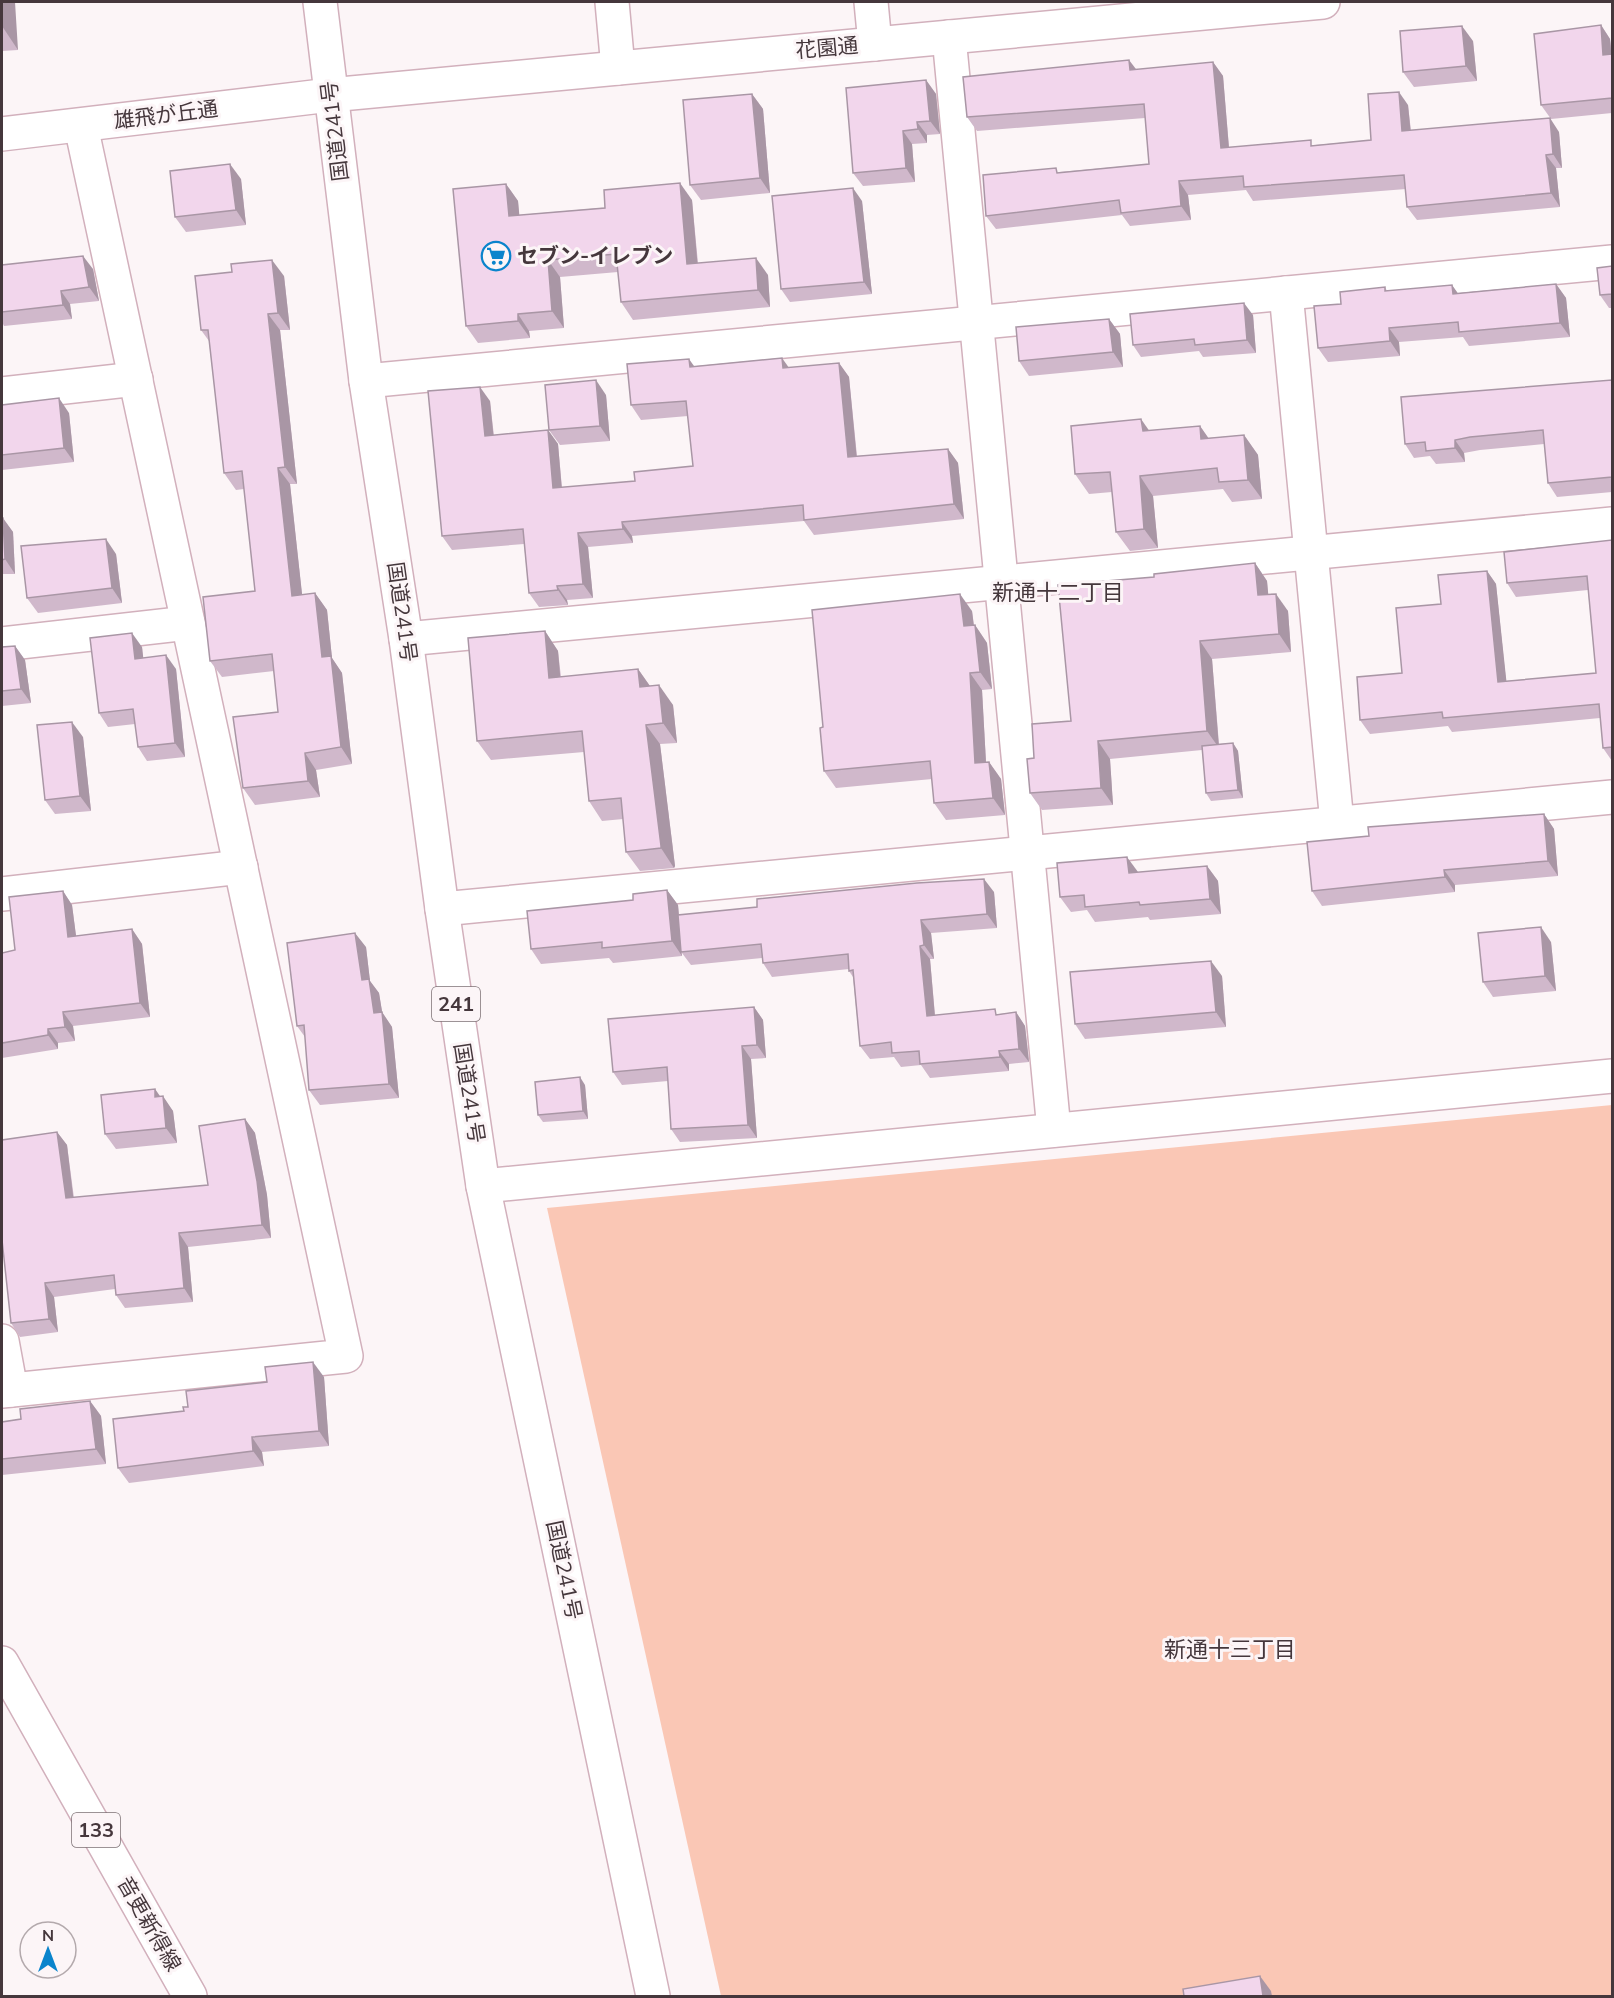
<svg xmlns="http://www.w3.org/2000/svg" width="1614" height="1998" viewBox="0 0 1614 1998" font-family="Mulish,'Noto Sans JP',sans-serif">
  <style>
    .green { fill: #fac7b5 }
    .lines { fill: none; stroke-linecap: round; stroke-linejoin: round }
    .minor-casing { stroke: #d2b0bc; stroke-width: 36 }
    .major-casing { stroke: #d2b0bc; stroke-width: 36 }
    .highway-casing { stroke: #d2b0bc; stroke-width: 36 }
    .minor { stroke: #fff; stroke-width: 33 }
    .major { stroke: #fff; stroke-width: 33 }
    .highway { stroke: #fff; stroke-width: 33 }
    .wall { fill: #d0b8cb }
    .shaded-wall { fill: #a996a5 }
    .building { fill: #f2d6ec; stroke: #a996a5; stroke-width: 1.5 }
    .labels { text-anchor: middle; stroke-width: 6; stroke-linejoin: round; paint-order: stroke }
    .shield { fill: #fcf5f7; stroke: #7c7074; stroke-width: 1.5 }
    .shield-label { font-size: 20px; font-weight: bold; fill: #45373c }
    .street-label { font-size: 21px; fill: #45373c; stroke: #fcf5f7 }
    .poi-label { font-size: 21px; font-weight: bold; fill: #45373c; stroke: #fcf5f7; text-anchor: start }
    .neighbourhood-label { font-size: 22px; fill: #45373c; stroke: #fcf5f7 }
  </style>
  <rect width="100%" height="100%" fill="#fcf5f7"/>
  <!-- green -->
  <polygon class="green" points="1612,1105 1612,1996 721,1996 547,1208"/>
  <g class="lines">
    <!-- minor casing -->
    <g class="minor-casing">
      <g id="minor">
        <polyline points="612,2 618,68"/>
        <polyline points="871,2 875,44"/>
        <polyline points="949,37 1054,1130"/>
        <polyline points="2,134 330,95 1323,2"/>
        <polyline points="1286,293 1337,823"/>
        <polyline points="366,381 1612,262"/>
        <polyline points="2,394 136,379"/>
        <polyline points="406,639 1612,524"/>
        <polyline points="2,644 188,623"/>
        <polyline points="2,894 241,867"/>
        <polyline points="442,909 1612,797"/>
        <polyline points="483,1186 1612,1076"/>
        <polyline points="2,1341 11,1390"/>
        <polyline points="2,1391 346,1356 81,126"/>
      </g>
    </g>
    <!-- major casing -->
    <g class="major-casing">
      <polyline id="major" points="2,1663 190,1996"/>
    </g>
    <!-- highway casing -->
    <g class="highway-casing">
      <polyline id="highway" points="320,2 366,381 406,639 442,909 483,1186 653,1996"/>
    </g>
    <!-- minor -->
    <use href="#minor" class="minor"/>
    <!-- major -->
    <use href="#major" class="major"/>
    <!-- highway -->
    <use href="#highway" class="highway"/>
  </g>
  <!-- wall -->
  <g class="wall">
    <polygon points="2,2 18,50 2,51"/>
    <polygon points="1601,25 1610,39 1612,54 1612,113 1551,119 1541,105"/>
    <polygon points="1473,41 1477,81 1414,87 1403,72"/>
    <polygon points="1213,62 1223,76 1229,147 1315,145 1371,140 1408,105 1411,131 1559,132 1562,168 1556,168 1560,207 1417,220 1407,207 1406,189 1253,201 1246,190 1188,195 1191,220 1130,226 1122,215 996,229 986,216 1059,172 1149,164 1145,118 977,131 967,117 1136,70"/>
    <polygon points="926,80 936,94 940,134 927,135 927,143 912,144 915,182 863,186 853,173"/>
    <polygon points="752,94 763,109 770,193 701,200 690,185"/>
    <polygon points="241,179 246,225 186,232 175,217"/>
    <polygon points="506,184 518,201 519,215 692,200 698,263 768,275 770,307 633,320 621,302 618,272 560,277 564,328 529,331 530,338 478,343 466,326"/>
    <polygon points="862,201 872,294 790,302 781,289"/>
    <polygon points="2,265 93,269 99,301 70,304 72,319 4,326 2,322"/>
    <polygon points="1612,266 1612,308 1609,308 1600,295"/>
    <polygon points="284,276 290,330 280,330 297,484 290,484 302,595 315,593 327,610 332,658 342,673 352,764 316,770 320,797 255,805 243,788 278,712 274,671 222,677 210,661 255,591 244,489 236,490 224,473 209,341 201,330"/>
    <polygon points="1556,284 1566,298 1570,337 1469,346 1463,337 1399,342 1400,356 1328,362 1318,348 1341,304 1385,287 1387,291 1452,285 1457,293"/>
    <polygon points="1253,315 1256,353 1203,357 1199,351 1141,357 1133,345"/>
    <polygon points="1109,319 1120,334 1123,367 1029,376 1019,361"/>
    <polygon points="839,363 849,377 857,456 948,449 958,463 964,519 814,535 804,521 632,536 633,543 588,547 593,598 567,600 568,605 539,607 529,593 524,544 452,550 442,536 490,401 494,436 548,430 558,444 562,488 635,481 693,466 688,416 641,420 631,405 695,367 789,368"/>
    <polygon points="1612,380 1612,492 1557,497 1548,483 1544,444 1480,450 1464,453 1465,462 1436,464 1430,456 1414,458 1405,444"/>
    <polygon points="606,395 610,441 560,445 549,430"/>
    <polygon points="69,413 74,462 2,470 2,421"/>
    <polygon points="1200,426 1208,438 1244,435 1258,455 1262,499 1232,502 1223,489 1153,496 1158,548 1130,551 1116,532 1112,492 1089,494 1075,474 1149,431"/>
    <polygon points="2,518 13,532 15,574 2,574"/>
    <polygon points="1612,540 1612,761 1603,748 1600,718 1452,732 1448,726 1370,734 1360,720 1402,673 1441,604 1487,571 1496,584 1506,681 1596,673 1588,590 1516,597 1507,583"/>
    <polygon points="116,554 122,603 38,613 27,598"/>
    <polygon points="1255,563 1267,581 1268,595 1288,611 1291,652 1212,659 1219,744 1233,743 1238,751 1243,798 1211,801 1206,793 1202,750 1110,759 1113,805 1042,810 1030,793 1034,758 1071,721"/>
    <polygon points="972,611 974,625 975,625 987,643 992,689 982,690 986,762 989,762 1001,779 1005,815 946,820 934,803 932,779 836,788 824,771 823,727"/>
    <polygon points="545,631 558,651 561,677 638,669 650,686 673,705 677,743 660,744 675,866 674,868 640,871 626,852 623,819 602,821 589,801 584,752 491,760 477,741"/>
    <polygon points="15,646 25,660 31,703 2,706 2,647"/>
    <polygon points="142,647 143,658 176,669 185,757 147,761 138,747 135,724 108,727 99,713"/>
    <polygon points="83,737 91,811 55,814 45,800"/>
    <polygon points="1544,814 1554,829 1558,876 1455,885 1455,892 1322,906 1312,891 1369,836"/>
    <polygon points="1207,866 1218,881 1221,914 1150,920 1148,917 1095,922 1087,910 1071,912 1060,897 1138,872"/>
    <polygon points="667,890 678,905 679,915 994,892 997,928 931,933 934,959 930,959 935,1015 999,1014 1016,1012 1025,1026 1029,1062 1009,1064 1009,1071 930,1078 921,1065 901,1067 894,1057 870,1059 860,1046 853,977 849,971 849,969 772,977 763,963 762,958 691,965 682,953 682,956 613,963 609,958 541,964 531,949 633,900"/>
    <polygon points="63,891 72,905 76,936 132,929 142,944 150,1017 73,1026 75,1041 58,1043 58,1049 2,1058 2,953 15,950"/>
    <polygon points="1551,942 1556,991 1493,997 1483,982"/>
    <polygon points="366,947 370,981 379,993 382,1012 392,1027 399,1098 320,1105 309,1090 305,1037 297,1026"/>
    <polygon points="1222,976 1226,1027 1085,1039 1075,1024"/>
    <polygon points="754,1007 763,1020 766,1058 751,1059 757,1138 680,1142 671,1129 668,1081 622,1085 613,1072"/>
    <polygon points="585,1085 588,1119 543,1122 538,1115"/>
    <polygon points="155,1089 160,1096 173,1111 177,1143 116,1149 105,1134"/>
    <polygon points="245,1119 255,1133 267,1195 271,1238 188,1247 193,1302 125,1308 116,1295 115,1289 54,1297 58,1332 20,1337 11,1323 57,1132 67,1145 74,1198 208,1185"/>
    <polygon points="324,1377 329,1446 262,1452 264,1466 129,1483 118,1468 184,1411"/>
    <polygon points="90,1401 101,1416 106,1464 2,1475 2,1422 21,1419"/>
  </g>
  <!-- shaded-wall -->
  <g class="shaded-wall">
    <polygon points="2,2 15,2 18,50 2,26"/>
    <polygon points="1601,25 1610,39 1612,62 1603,55"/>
    <polygon points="1462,26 1473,41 1477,81 1466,66"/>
    <polygon points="1129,60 1139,73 1130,70"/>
    <polygon points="1213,62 1223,76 1230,161 1221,148"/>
    <polygon points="926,80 936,94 940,134 930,121"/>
    <polygon points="1399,92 1408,105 1412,145 1402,131"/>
    <polygon points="752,94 763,109 770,193 760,178"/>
    <polygon points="1550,118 1559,132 1562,168 1553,154"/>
    <polygon points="917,122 927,135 927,143 918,129"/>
    <polygon points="903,131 912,144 915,182 906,168"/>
    <polygon points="1546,155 1556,168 1560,207 1551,193"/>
    <polygon points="230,164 241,179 246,225 236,210"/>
    <polygon points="1179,181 1188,195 1191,220 1181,206"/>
    <polygon points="680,183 692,200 699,281 687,264"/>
    <polygon points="506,184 518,201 521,233 509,216"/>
    <polygon points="853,188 862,201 872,294 864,282"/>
    <polygon points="83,256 93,269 99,301 89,287"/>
    <polygon points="756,258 768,275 770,307 758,290"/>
    <polygon points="272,260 284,276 290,330 278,313"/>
    <polygon points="548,260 560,277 564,328 552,311"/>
    <polygon points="1556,284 1566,298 1570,337 1560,323"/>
    <polygon points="1452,285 1462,299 1453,294"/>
    <polygon points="61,291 70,304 72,319 63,305"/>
    <polygon points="1244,303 1253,315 1256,353 1247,340"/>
    <polygon points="268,314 280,330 297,484 285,467"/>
    <polygon points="518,314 529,331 530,338 518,321"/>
    <polygon points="1109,319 1120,334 1123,367 1113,352"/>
    <polygon points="1389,328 1399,342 1400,356 1390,341"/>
    <polygon points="782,358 792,372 783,368"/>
    <polygon points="689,359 699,373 690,367"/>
    <polygon points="839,363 849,377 858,471 848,457"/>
    <polygon points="596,380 606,395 610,441 600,426"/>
    <polygon points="480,387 490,401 495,451 485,436"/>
    <polygon points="59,398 69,413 74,462 64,448"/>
    <polygon points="1141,419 1155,439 1143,431"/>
    <polygon points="1200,426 1214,446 1201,439"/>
    <polygon points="548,430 558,444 563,503 553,488"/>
    <polygon points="1244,435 1258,455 1262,499 1248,480"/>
    <polygon points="1455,440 1464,453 1465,462 1455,448"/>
    <polygon points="948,449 958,463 964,519 954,504"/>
    <polygon points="278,468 290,484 304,612 292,596"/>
    <polygon points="1140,476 1153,496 1158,548 1144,529"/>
    <polygon points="3,518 13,532 15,574 5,559"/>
    <polygon points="622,522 632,536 633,543 623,529"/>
    <polygon points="578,533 588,547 593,598 583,584"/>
    <polygon points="106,539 116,554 122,603 112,588"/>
    <polygon points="1255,563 1267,581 1270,613 1258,595"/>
    <polygon points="1487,571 1496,584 1508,696 1498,682"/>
    <polygon points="557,586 567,600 568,605 558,590"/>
    <polygon points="315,593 327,610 332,658 342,673 352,764 341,747 322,657"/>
    <polygon points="960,594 972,611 976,644 964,626"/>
    <polygon points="1276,594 1288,611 1291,652 1279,634"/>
    <polygon points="975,625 987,643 992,689 980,672"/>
    <polygon points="545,631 558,651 562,697 549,678"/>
    <polygon points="132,633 142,647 145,673 135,659"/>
    <polygon points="1200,641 1212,659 1219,748 1207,731"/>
    <polygon points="15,646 25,660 31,703 21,689"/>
    <polygon points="166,655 176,669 185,757 175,743"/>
    <polygon points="638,669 652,689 640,687"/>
    <polygon points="970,673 982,690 987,781 975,763"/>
    <polygon points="659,685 673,705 677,743 663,723"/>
    <polygon points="72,722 83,737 91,811 80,796"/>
    <polygon points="646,725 660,744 675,866 674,868 661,848"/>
    <polygon points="1098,741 1110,759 1113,805 1101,788"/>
    <polygon points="1233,743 1238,751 1243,798 1238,790"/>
    <polygon points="305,753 316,770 320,797 308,781"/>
    <polygon points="989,762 1001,779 1005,815 993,798"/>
    <polygon points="1544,814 1554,829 1558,876 1548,861"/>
    <polygon points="1127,857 1138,872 1129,873"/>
    <polygon points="1207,866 1218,881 1221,914 1210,899"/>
    <polygon points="1444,870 1455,885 1455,892 1445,877"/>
    <polygon points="984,879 994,892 997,928 987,914"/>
    <polygon points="667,890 678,905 682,952 681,952 682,956 672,941"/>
    <polygon points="63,891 72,905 78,951 68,937"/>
    <polygon points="921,920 931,933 934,959 924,945"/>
    <polygon points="1541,927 1551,942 1556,991 1545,976"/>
    <polygon points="132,929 142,944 150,1017 140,1003"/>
    <polygon points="355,933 366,947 370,981 379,993 383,1017 382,1012 392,1027 399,1098 389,1084 374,1013 362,980"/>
    <polygon points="920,946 930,959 936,1029 927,1016"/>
    <polygon points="1211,961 1222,976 1226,1027 1216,1012"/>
    <polygon points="754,1007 763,1020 766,1058 757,1045"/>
    <polygon points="63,1012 73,1026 75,1041 65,1027"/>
    <polygon points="1016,1012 1025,1026 1029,1062 1019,1049"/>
    <polygon points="48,1029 58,1043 58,1049 48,1035"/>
    <polygon points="742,1046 751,1059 757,1138 748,1125"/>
    <polygon points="999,1051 1009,1064 1009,1071 1000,1057"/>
    <polygon points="580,1077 585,1085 588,1119 583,1111"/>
    <polygon points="155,1089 163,1101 163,1096 173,1111 177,1143 166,1128 155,1097"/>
    <polygon points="245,1119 255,1133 267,1195 271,1238 262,1225"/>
    <polygon points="57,1132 67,1145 75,1212 66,1198"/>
    <polygon points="179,1233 188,1247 193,1302 184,1288"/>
    <polygon points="45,1283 54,1297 58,1332 49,1319"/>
    <polygon points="313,1362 324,1377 329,1446 319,1431"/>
    <polygon points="90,1401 101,1416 106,1464 96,1449"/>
    <polygon points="252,1437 262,1452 264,1466 253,1451"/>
    <polygon points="1260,1976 1271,1991 1272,1996 1263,1996"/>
  </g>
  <!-- building -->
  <g class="building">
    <polygon points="1601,25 1603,55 1612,54 1612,98 1541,105 1534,34"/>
    <polygon points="1462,26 1466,66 1403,72 1400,31"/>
    <polygon points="1129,60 1130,70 1213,62 1221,148 1311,140 1311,146 1371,140 1368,94 1399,92 1402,131 1550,118 1553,154 1546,155 1551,193 1407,207 1404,175 1244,187 1243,176 1179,181 1181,206 1121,213 1119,200 986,216 983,175 1056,168 1057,173 1149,164 1144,104 967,117 963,77"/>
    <polygon points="926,80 930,121 917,122 918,129 903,131 906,168 853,173 846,88"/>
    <polygon points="752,94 760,178 690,185 683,100"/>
    <polygon points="230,164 236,210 175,217 170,171"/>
    <polygon points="680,183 687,264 756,258 758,290 621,302 616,254 548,260 552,311 518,314 518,321 466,326 453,189 506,184 509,216 605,208 604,190"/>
    <polygon points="853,188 864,282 781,289 772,196"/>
    <polygon points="83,256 89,287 61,291 63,305 2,312 2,265"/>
    <polygon points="272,260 278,313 268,314 285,467 278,468 292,596 315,593 322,657 331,656 341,747 305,753 308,781 243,788 233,717 278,712 272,654 210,661 203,597 255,591 242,471 224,473 208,330 201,330 195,276 232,272 231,264"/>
    <polygon points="1612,266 1612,294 1600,295 1597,268"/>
    <polygon points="1556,284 1560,323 1459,332 1458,322 1389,328 1390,341 1318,348 1314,306 1341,304 1340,292 1385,287 1385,291 1452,285 1453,294"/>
    <polygon points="1244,303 1247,340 1195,345 1194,339 1133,345 1130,314"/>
    <polygon points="1109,319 1113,352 1019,361 1016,327"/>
    <polygon points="782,358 783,368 839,363 848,457 948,449 954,504 804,520 803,505 622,522 623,529 578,533 583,584 557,586 558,590 529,593 523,529 442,536 428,391 480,387 485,436 548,430 553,488 635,481 634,472 693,466 686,401 631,405 627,364 689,359 690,367"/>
    <polygon points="596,380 600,426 549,430 545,385"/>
    <polygon points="1612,380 1612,477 1548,483 1543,430 1470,437 1455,440 1455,448 1426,451 1425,442 1405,444 1401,397"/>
    <polygon points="59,398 64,448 2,455 2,405"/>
    <polygon points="1141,419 1143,431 1200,426 1201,439 1244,435 1248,480 1219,482 1217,468 1140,476 1144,529 1116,532 1110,472 1075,474 1071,426"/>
    <polygon points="2,518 3,518 5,559 2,560"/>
    <polygon points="106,539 112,588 27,598 21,546"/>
    <polygon points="1612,540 1612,747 1603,748 1599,704 1443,718 1442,712 1360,720 1357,677 1402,673 1396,608 1441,604 1438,575 1487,571 1498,682 1596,673 1587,576 1507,583 1504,552"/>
    <polygon points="1255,563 1258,595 1276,594 1279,634 1200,641 1207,731 1098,741 1101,788 1030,793 1027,759 1034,758 1032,724 1071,721 1058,585 1154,577 1154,574"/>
    <polygon points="960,594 964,626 975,625 980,672 970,673 975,763 989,762 993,798 934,803 930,761 824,771 820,728 823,727 812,610"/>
    <polygon points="545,631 549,678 638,669 640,687 659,685 663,723 646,725 661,846 661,848 626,852 621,798 589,801 582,731 477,741 468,638"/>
    <polygon points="132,633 135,659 166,655 175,743 138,747 133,709 99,713 90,638"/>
    <polygon points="15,646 21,689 2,691 2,647"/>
    <polygon points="72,722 80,796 45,800 37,725"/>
    <polygon points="1233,743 1238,790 1206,793 1202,746"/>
    <polygon points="1544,814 1548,861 1444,870 1445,877 1312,891 1307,842 1369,836 1368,827"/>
    <polygon points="1127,857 1129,873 1207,866 1210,899 1140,905 1139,902 1085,907 1084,895 1060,897 1057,863"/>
    <polygon points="984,879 987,914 921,920 924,945 920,946 927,1016 995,1009 996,1015 1016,1012 1019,1049 999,1051 1000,1057 920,1064 919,1051 892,1053 891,1042 860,1046 853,970 849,971 848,954 763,963 761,944 681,952 678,915 757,907 757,899 917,883"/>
    <polygon points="667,890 672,941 602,948 602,942 531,949 527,911 633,900 633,894"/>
    <polygon points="63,891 68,937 132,929 140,1003 63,1012 65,1027 48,1029 48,1035 2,1043 2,953 15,950 9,897"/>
    <polygon points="1541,927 1545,976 1483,982 1478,933"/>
    <polygon points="355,933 362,980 369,979 374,1013 382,1012 389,1084 309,1090 304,1025 297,1026 287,943"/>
    <polygon points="1211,961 1216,1012 1075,1024 1070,972"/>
    <polygon points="754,1007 757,1045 742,1046 748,1125 671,1129 667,1067 613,1072 608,1019"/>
    <polygon points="580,1077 583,1111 538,1115 535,1082"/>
    <polygon points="155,1089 155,1097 163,1096 166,1128 105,1134 101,1095"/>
    <polygon points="245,1119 257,1181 262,1225 179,1233 184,1288 116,1295 114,1275 45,1283 49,1319 11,1323 2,1240 2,1140 57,1132 66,1198 208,1185 199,1126"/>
    <polygon points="313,1362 319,1431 252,1437 253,1451 118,1468 113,1419 184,1411 183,1407 188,1407 186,1391 267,1382 265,1367"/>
    <polygon points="90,1401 96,1449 2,1459 2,1422 21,1419 20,1409"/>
    <polygon points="1260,1976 1263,1996 1184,1996 1183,1989"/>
  </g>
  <!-- icons -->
  <defs>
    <g id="supermarket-ring" transform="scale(1.5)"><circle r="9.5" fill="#fcf5f7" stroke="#0a84cc" stroke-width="1.5"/><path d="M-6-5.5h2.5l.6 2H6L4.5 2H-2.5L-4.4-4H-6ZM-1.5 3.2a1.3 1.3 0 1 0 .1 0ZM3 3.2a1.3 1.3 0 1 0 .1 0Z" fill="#0a84cc"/></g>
  </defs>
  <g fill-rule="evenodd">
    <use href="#supermarket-ring" x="496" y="256"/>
  </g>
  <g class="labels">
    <!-- shield labels -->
    <g class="shield">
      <rect x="432" y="987" width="48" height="34" rx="4.5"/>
      <rect x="72" y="1813" width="48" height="34" rx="4.5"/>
    </g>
    <g class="shield-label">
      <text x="456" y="1011">241</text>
      <text x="96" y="1837">133</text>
    </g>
    <!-- street labels -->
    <g class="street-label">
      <text transform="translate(827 48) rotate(-5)" y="7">花園通</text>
      <text transform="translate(166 115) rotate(-7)" y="7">雄飛が丘通</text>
      <text transform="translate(335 131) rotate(-97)" y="7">国道241号</text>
      <text transform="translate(402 612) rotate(82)" y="7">国道241号</text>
      <text transform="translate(469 1093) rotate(81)" y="7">国道241号</text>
      <text transform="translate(564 1570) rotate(78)" y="7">国道241号</text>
      <text transform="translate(149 1924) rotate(60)" y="7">音更新得線</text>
    </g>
    <!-- poi labels -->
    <g class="poi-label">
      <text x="517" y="263">セブン-イレブン</text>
    </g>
    <!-- neighbourhood labels -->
    <g class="neighbourhood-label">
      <text x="1058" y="600">新通十二丁目</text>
      <text x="1230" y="1657">新通十三丁目</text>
    </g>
  </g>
  <!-- border -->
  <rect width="1614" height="1998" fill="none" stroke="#45373c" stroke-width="6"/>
  <!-- north arrow -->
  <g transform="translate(48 1950)"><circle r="28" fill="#fcf5f7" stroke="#b3a9ac" stroke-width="1.5"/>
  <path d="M0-4.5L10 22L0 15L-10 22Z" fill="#0a84cc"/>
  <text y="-9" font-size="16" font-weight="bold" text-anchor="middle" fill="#45373c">N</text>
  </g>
</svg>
